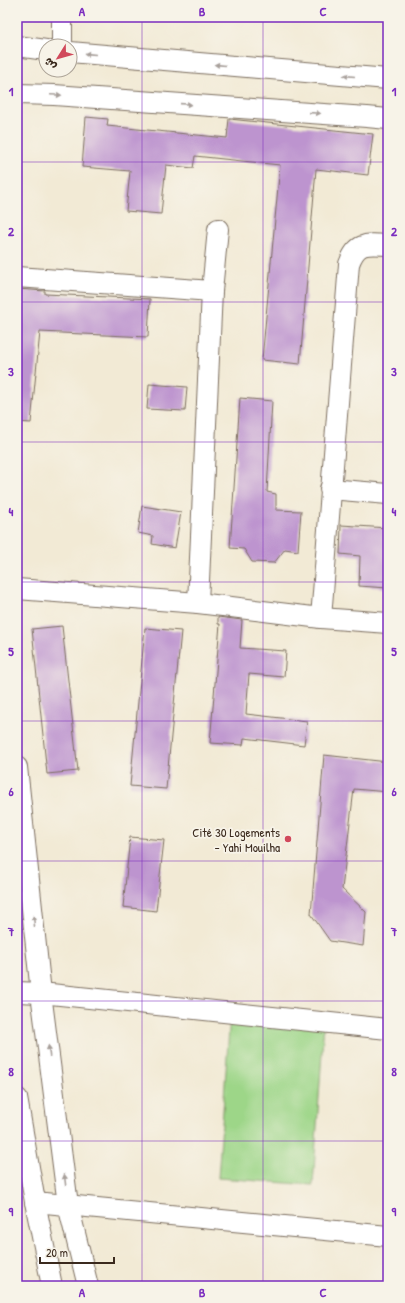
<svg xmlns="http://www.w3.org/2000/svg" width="405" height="1303" viewBox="0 0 405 1303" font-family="'Patrick Hand','Playpen Sans Arabic',sans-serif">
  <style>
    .green { fill: #9dd688; stroke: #6c8053 }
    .building { fill: #bd94cf }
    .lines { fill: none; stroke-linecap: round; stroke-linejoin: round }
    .street-casing { stroke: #7b6d5e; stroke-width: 22 }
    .street { stroke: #fff; stroke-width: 20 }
    .oneway { fill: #a79f9a }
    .grid { fill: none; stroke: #7b2cbf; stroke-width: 1; stroke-opacity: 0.55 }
    .poi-dot { fill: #d1495b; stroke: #f7f3e8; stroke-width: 1.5 }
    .labels { text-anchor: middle; stroke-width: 3.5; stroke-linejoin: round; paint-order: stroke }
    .poi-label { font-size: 13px; fill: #3b2a1e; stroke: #f7f3e8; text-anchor: end }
    .neatline { fill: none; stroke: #7b2cbf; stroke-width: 1.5 }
    .grid-label { font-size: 13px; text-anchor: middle; font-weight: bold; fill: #7b2cbf }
  </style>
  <rect width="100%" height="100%" fill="#f7f3e8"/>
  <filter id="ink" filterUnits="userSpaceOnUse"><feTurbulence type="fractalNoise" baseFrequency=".025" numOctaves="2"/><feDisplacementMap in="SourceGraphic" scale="8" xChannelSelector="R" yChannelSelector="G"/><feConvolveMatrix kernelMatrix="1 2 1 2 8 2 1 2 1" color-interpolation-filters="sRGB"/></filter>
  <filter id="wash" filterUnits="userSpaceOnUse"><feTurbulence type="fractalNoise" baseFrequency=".012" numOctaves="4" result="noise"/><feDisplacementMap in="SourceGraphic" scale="16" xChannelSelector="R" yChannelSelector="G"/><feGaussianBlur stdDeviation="0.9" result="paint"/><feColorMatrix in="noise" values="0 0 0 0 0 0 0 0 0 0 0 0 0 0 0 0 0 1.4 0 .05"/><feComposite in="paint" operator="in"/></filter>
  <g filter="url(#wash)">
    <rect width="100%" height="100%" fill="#f2ead5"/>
    <!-- green -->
    <polygon class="green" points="230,1016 324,1023 313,1185 218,1178"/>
    <g id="blocks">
      <!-- building -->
      <g class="building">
        <polygon points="86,117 108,119 107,126 227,138 229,119 373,134 368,175 316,169 300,364 262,360 280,165 195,156 193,168 166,165 161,214 126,211 130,171 82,167"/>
        <polygon points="17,289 45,291 45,294 150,299 148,337 40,332 31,423 17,422"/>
        <polygon points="149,384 187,387 185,411 147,409"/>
        <polygon points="240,398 272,401 267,492 276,494 276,510 301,511 298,551 285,549 274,563 252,562 244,549 230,548"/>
        <polygon points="142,506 181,512 175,548 152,544 153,536 138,533"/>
        <polygon points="341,525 388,528 388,588 359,586 360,556 340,554"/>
        <polygon points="218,617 242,620 240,648 286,651 284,677 249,674 246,714 307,721 304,745 244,738 243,745 210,743 220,624 218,624"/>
        <polygon points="62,626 78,771 47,774 32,629"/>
        <polygon points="145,628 181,631 166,789 130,786"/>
        <polygon points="324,755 388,762 388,792 354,789 342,889 366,912 363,946 330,941 311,914"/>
        <polygon points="130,837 164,840 156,911 123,907"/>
      </g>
    </g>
  </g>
  <g filter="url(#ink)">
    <use href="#blocks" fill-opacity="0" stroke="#7b6d5e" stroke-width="1"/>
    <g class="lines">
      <!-- street casing -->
      <g class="street-casing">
        <g id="street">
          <polyline points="17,46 46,50"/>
          <polyline points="62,46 62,17"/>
          <polyline points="70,52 388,79"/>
          <polyline points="17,94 54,95 367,117 388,119"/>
          <polyline points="17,277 212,291"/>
          <polyline points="330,489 388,494"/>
          <polyline points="17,589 198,603 321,618 388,623"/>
          <polyline points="198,603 212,291 218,229"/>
          <path d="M321,618L349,264C357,241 368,244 388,245"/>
          <polyline points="17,767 41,993 68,1205 88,1286"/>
          <polyline points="17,992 41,993 388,1029"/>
          <polyline points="17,1098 35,1202 52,1286"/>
          <polyline points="35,1202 388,1236"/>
        </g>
      </g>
      <!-- street -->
      <use href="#street" class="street"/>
    </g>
    <!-- one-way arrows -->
    <defs><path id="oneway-solid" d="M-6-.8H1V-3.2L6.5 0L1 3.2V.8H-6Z"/></defs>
    <g class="oneway">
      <use href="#oneway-solid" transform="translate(90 54) rotate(-175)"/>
      <use href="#oneway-solid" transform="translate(220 65) rotate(-175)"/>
      <use href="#oneway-solid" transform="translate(349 76) rotate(-175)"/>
      <use href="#oneway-solid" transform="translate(56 95) rotate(3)"/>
      <use href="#oneway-solid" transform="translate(186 104) rotate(4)"/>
      <use href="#oneway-solid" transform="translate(315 113) rotate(4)"/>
      <use href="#oneway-solid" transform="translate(34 921) rotate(-96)"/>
      <use href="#oneway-solid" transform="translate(49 1051) rotate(-97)"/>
      <use href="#oneway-solid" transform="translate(65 1180) rotate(-97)"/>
    </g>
  </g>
  <!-- grid -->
  <path class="grid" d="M142,17V1286M263,17V1286M17,162H388M17,302H388M17,442H388M17,582H388M17,721H388M17,861H388M17,1001H388M17,1141H388"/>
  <!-- markers -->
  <circle class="poi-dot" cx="288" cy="839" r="4"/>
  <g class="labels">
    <!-- poi labels -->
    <g class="poi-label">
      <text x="280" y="837">Cité 30 Logements<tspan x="280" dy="15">- Yahi Mouilha</tspan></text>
    </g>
  </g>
  <!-- margin -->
  <rect width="405" height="1303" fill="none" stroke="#f7f3e8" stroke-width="44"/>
  <!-- north arrow -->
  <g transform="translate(58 58) rotate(233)"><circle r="19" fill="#f7f3e8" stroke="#aca397"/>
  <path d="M0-3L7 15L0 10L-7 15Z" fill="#d1495b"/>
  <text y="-6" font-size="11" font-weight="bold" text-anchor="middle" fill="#3b2a1e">ش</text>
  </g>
  <!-- scale -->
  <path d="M40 1257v6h74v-6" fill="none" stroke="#3b2a1e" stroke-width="2"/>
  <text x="46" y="1257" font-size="12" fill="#3b2a1e" stroke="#f7f3e8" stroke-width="3" paint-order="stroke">20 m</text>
  <rect x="22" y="22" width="361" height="1259" class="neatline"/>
  <g class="grid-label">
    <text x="82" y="16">A</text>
    <text x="202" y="16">B</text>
    <text x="323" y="16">C</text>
    <text x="11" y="96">1</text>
    <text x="394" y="96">1</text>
    <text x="11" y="236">2</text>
    <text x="394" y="236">2</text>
    <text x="11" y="376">3</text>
    <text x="394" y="376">3</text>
    <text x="11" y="516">4</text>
    <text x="394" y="516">4</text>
    <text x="11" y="656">5</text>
    <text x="394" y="656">5</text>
    <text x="11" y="796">6</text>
    <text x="394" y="796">6</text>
    <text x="11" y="936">7</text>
    <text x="394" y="936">7</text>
    <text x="11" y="1076">8</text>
    <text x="394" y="1076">8</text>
    <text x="11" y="1216">9</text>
    <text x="394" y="1216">9</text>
    <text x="82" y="1297">A</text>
    <text x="202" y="1297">B</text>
    <text x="323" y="1297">C</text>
  </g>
</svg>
